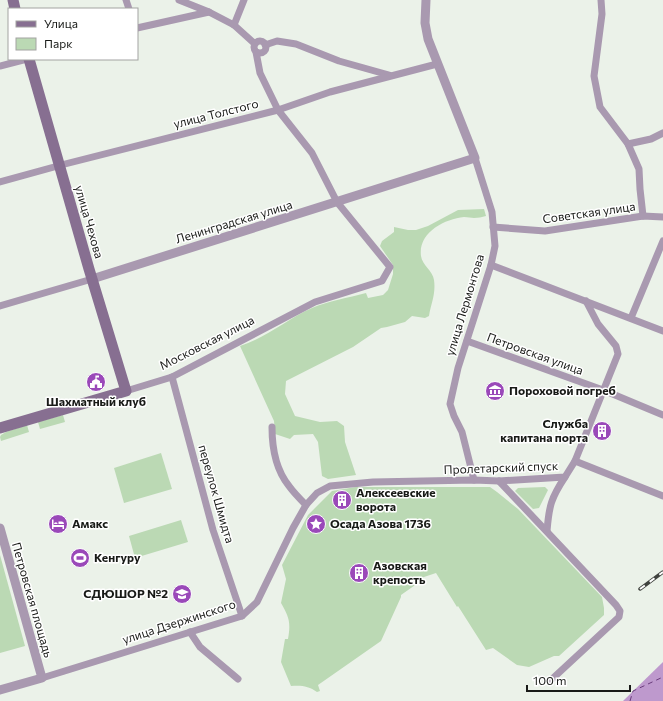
<svg xmlns="http://www.w3.org/2000/svg" width="663" height="701" viewBox="0 0 663 701" font-family="Commissioner,sans-serif">
  <style>
    .green { fill: #bbd9b4 }
    .water { fill: #be99cd }
    .lines { fill: none; stroke-linecap: round; stroke-linejoin: round }
    .ferry { stroke: #6a3c7c; stroke-width: 1; stroke-dasharray: 5 4; stroke-linecap: butt }
    .minor { stroke: #a999b0; stroke-width: 7 }
    .tertiary { stroke: #a999b0; stroke-width: 9 }
    .secondary { stroke: #876f91; stroke-width: 11 }
    .rail-casing { stroke: #40433f; stroke-width: 3.5 }
    .rail { stroke: #fff; stroke-width: 2; stroke-dasharray: 6; stroke-linecap: butt }
    .labels { text-anchor: middle; stroke-width: 3; stroke-linejoin: round; paint-order: stroke }
    .street-label { font-size: 12px; fill: #181a17; stroke: #fff }
    .poi-label { font-size: 12px; font-weight: bold; fill: #181a17; stroke: #fff; text-anchor: start }
  </style>
  <rect width="100%" height="100%" fill="#ebf2e9"/>
  <!-- green -->
  <g class="green">
    <path d="M484,209L486,216C482,217 478,218 474,218C471,218 468,217 464,217C444,219 418,233 421,256C422,265 433,271 434,280C436,294 431,303 429,316L425,318L412,316L405,322L387,327L381,328L353,347L286,381L285,394L295,416L320,422L337,421L344,426L345,442L356,475L328,479L322,476L318,442L313,434L294,435L290,439L275,434L274,421L240,346C266,338 287,319 312,308C328,301 348,298 366,293L368,298L383,295L388,290L393,274V265L380,246L382,241L394,232V227L408,230H416L428,226L458,210Z"/>
    <polygon points="63,415 65,422 40,429 38,422"/>
    <polygon points="27,425 29,432 1,441 0,437 1,435 6,432"/>
    <polygon points="161,453 172,489 124,503 114,468"/>
    <path d="M356,487H490L497,492L518,509L602,597L604,608V615L559,656H554L529,667L517,665L493,648L486,650L458,606L457,607L436,573L418,579V583L401,595V597L381,641L318,685L320,691L317,692C309,686 301,685 291,686L281,662L285,639H288C291,622 289,617 281,603L286,579L282,565L308,515L332,491Z"/>
    <polygon points="545,487 548,490 539,508 533,509 515,491 518,488"/>
    <polygon points="181,520 188,542 135,558 129,536"/>
    <polygon points="0,555 25,646 0,653"/>
  </g>
  <!-- water -->
  <polygon class="water" points="663,662 663,701 623,701"/>
  <g class="lines">
    <!-- ferry -->
    <polyline class="ferry" points="630,701 633,691 663,677"/>
    <!-- minor -->
    <g class="minor">
      <polyline points="126,0 129,9"/>
      <polyline points="179,0 209,12 234,25 255,44"/>
      <polyline points="601,0 602,14 594,76 600,107 628,144 639,169 640,189 643,216"/>
      <polyline points="234,25 244,0"/>
      <polyline points="137,28 209,12"/>
      <circle cx="260" cy="47" r="6"/>
      <polyline points="265,45 277,41 296,44 339,61 389,75"/>
      <polyline points="0,66 27,59"/>
      <polyline points="628,144 651,139 663,133"/>
      <polyline points="0,182 65,164 278,110 330,92 437,64"/>
      <polyline points="493,227 545,231 643,216 663,217"/>
      <polyline points="491,265 663,331"/>
      <polyline points="0,306 92,279"/>
      <polyline points="631,318 663,241"/>
      <polyline points="467,341 603,390 663,415"/>
      <polyline points="172,377 213,530 242,616"/>
      <polyline points="126,391 172,377 315,302 382,281 390,267 337,202 312,153 278,110 260,73 256,52"/>
      <path d="M272,427C272,447 276,470 289,486C294,493 300,499 306,505"/>
      <polyline points="575,461 663,496"/>
      <polyline points="474,480 462,432 454,416 450,404 458,368 491,265 495,246 492,212 475,158"/>
      <polyline points="499,481 616,605 620,611 619,617 551,680"/>
      <path d="M547,531C549,506 551,498 565,477"/>
      <polyline points="190,632 200,647 238,679"/>
      <polyline points="42,678 242,616 257,602 293,528 306,505 317,493 330,486 373,482 474,480 499,481 565,477 575,461 618,354 616,346 598,324 586,301"/>
    </g>
    <!-- tertiary -->
    <g class="tertiary">
      <polyline points="92,279 475,158 428,39 425,23 426,0"/>
      <polyline points="0,528 42,678 0,690"/>
    </g>
    <!-- secondary -->
    <g class="secondary">
      <polyline points="13,0 15,9"/>
      <polyline points="0,428 126,391 89,269 29,59"/>
    </g>
    <!-- rail casing -->
    <g class="rail-casing">
      <polyline id="rail" points="640,589 663,572"/>
    </g>
    <!-- rail -->
    <use href="#rail" class="rail"/>
  </g>
  <!-- icons -->
  <defs>
    <g id="civic-disc" transform="scale(1)"><circle r="9.5" fill="#9a49b9" stroke="#fff"/><path d="M-.6-6.5H3V-4.5H.6V-3L4-1V1h2V6H-6V1h2V-1L-.6-3ZM-1.2 2.5V6h2.4V2.5Z" fill="#fff"/></g>
    <g id="museum-disc" transform="scale(1)"><circle r="9.5" fill="#9a49b9" stroke="#fff"/><path d="M0-6L6-3V-2H-6V-3ZM-5-1h2V3h-2ZM-1-1h2V3h-2ZM3-1h2V3H3ZM-6 4H6V6H-6Z" fill="#fff"/></g>
    <g id="building-disc" transform="scale(1)"><circle r="9.5" fill="#9a49b9" stroke="#fff"/><path d="M-4-6H4V6H1V3H-1V6H-4ZM-2.5-4.3h1.7v1.8h-1.7ZM.8-4.3h1.7v1.8H.8ZM-2.5-1h1.7V.8h-1.7ZM.8-1h1.7V.8H.8Z" fill="#fff"/></g>
    <g id="hotel-disc" transform="scale(1)"><circle r="9.5" fill="#9a49b9" stroke="#fff"/><path d="M-6-4.5h1.5V1H6V5H4.5V3h-9V5H-6ZM-4 0a1.8 1.8 0 1 1 3.6 0ZM.5 0V-2.5h3Q6-2.5 6 0Z" fill="#fff"/></g>
    <g id="sight-disc" transform="scale(1)"><circle r="9.5" fill="#9a49b9" stroke="#fff"/><path d="M0-6L1.8-2.2L6-1.7L2.9 1.2L3.7 5.4L0 3.3L-3.7 5.4L-2.9 1.2L-6-1.7L-1.8-2.2Z" fill="#fff"/></g>
    <g id="stadium-disc" transform="scale(1)"><circle r="9.5" fill="#9a49b9" stroke="#fff"/><path d="M0-5a6.5 5 0 1 0 0 10a6.5 5 0 1 0 0-10ZM-3.5-1.8h7v3.6h-7Z" fill="#fff"/></g>
    <g id="school-disc" transform="scale(1)"><circle r="9.5" fill="#9a49b9" stroke="#fff"/><path d="M0-5L7-2L0 1L-7-2ZM-4 1L0 2.5L4 1V4Q0 6-4 4Z" fill="#fff"/></g>
  </defs>
  <g fill-rule="evenodd">
    <use href="#civic-disc" x="96" y="382"/>
    <use href="#museum-disc" x="495" y="391"/>
    <use href="#building-disc" x="602" y="431"/>
    <use href="#building-disc" x="342" y="500"/>
    <use href="#hotel-disc" x="58" y="524"/>
    <use href="#sight-disc" x="316" y="524"/>
    <use href="#stadium-disc" x="80" y="558"/>
    <use href="#building-disc" x="359" y="573"/>
    <use href="#school-disc" x="182" y="594"/>
  </g>
  <g class="labels">
    <!-- street labels -->
    <g class="street-label">
      <text transform="translate(216 114) rotate(-14)" y="4">улица Толстого</text>
      <text transform="translate(589 213) rotate(-8)" y="4">Советская улица</text>
      <text transform="translate(89 222) rotate(74)" y="4">улица Чехова</text>
      <text transform="translate(234 222) rotate(-17)" y="4">Ленинградская улица</text>
      <text transform="translate(465 305) rotate(-73)" y="4">улица Лермонтова</text>
      <text transform="translate(207 343) rotate(-27)" y="4">Московская улица</text>
      <text transform="translate(535 354) rotate(20)" y="4">Петровская улица</text>
      <text transform="translate(501 468) rotate(-2)" y="4">Пролетарский спуск</text>
      <text transform="translate(216 494) rotate(74)" y="4">переулок Шмидта</text>
      <text transform="translate(32 600) rotate(74)" y="4">Петровская площадь</text>
      <text transform="translate(179 622) rotate(-18)" y="4">улица Дзержинского</text>
    </g>
    <!-- poi labels -->
    <g class="poi-label">
      <text x="509" y="395">Пороховой погреб</text>
      <text x="96" y="406" text-anchor="middle">Шахматный клуб</text>
      <text x="588" y="428" text-anchor="end">Служба<tspan x="588" dy="14">капитана порта</tspan></text>
      <text x="356" y="497">Алексеевские<tspan x="356" dy="14">ворота</tspan></text>
      <text x="72" y="528">Амакс</text>
      <text x="330" y="528">Осада Азова 1736</text>
      <text x="94" y="562">Кенгуру</text>
      <text x="373" y="570">Азовская<tspan x="373" dy="14">крепость</tspan></text>
      <text x="168" y="598" text-anchor="end">СДЮШОР №2</text>
    </g>
  </g>
  <!-- legend -->
  <rect x="8" y="8" width="130" height="52" fill="#ffffff" stroke="#a3a3a2"/>
  <rect x="16" y="21" width="20" height="6" fill="#876f91" stroke="#a3a3a2"/>
  <text x="44" y="28" font-size="12" fill="#181a17">Улица</text>
  <rect x="16" y="38" width="20" height="12" fill="#bbd9b4" stroke="#a3a3a2"/>
  <text x="44" y="48" font-size="12" fill="#181a17">Парк</text>
  <!-- scale -->
  <path d="M527 685v6h103v-6" fill="none" stroke="#181a17" stroke-width="2"/>
  <text x="533" y="685" font-size="12" fill="#181a17" stroke="#ffffff" stroke-width="3" paint-order="stroke">100 m</text>
</svg>
